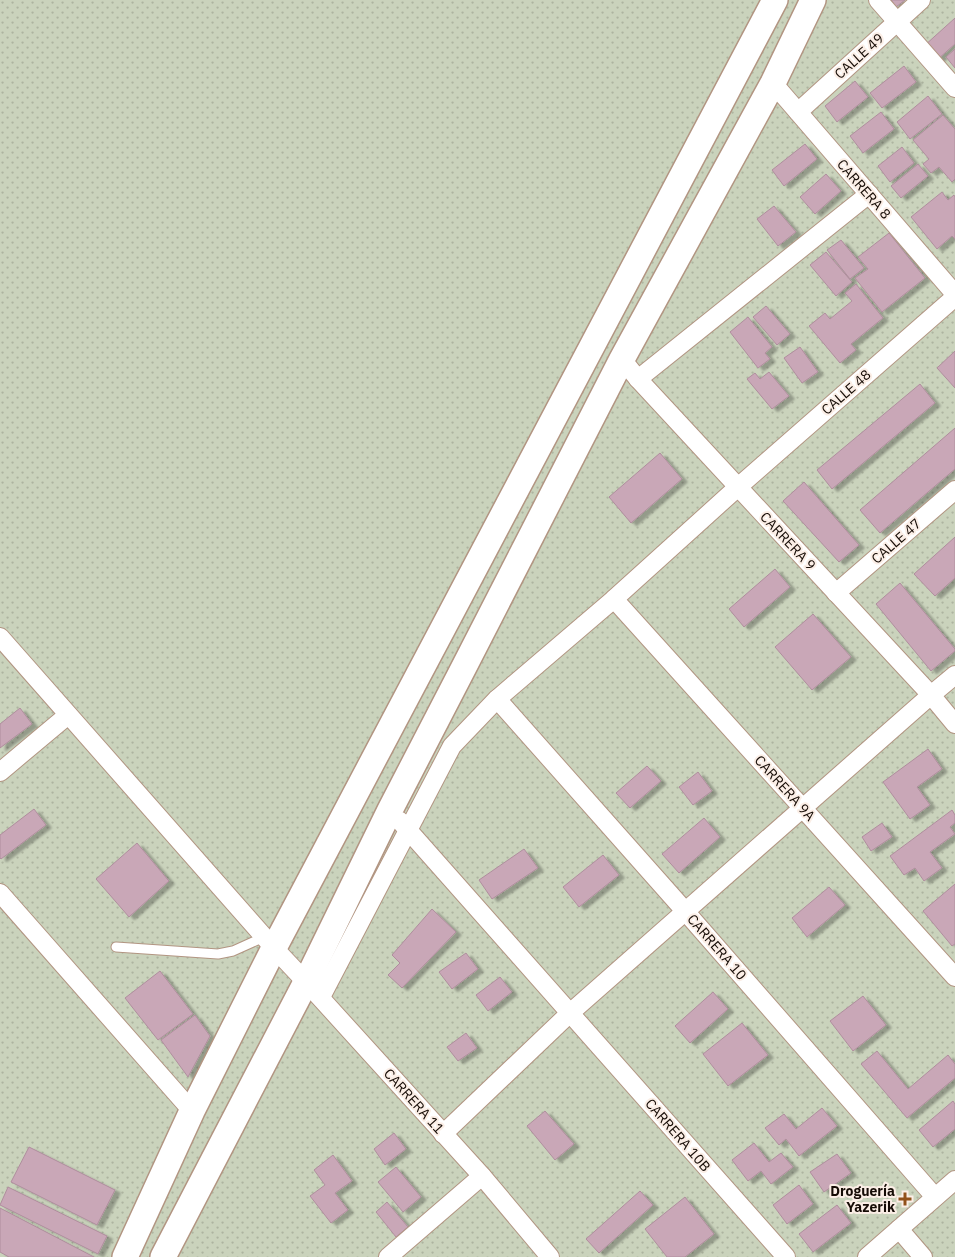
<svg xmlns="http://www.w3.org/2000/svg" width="955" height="1257" viewBox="0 0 955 1257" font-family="'IBM Plex Sans',sans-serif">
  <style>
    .grass { fill: url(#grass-dots) }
    .building { fill: #c9a7b7; stroke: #af8e9d; filter: url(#shadow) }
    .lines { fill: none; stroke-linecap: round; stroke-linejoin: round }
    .service-casing { stroke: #b29582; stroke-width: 11 }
    .minor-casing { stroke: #b29582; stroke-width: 20 }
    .secondary-casing { stroke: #b29582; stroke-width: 28 }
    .service { stroke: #fff; stroke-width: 9 }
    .minor { stroke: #fff; stroke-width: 18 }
    .secondary { stroke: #fff; stroke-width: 25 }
    .poi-dot { fill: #91511a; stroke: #fbeee6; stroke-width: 2 }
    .labels { text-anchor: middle; stroke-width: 4; stroke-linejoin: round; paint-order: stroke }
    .street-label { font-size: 14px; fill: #150b05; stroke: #fbeee6 }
    .poi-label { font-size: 14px; font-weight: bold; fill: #150b05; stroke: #fbeee6; text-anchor: end }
  </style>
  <defs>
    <pattern id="grass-dots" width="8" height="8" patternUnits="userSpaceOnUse" patternTransform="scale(1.25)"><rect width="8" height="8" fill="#cad3bc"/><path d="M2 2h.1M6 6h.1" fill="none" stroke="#adb4a0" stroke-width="1.8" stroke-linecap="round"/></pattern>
    <filter id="shadow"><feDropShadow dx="5.5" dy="3" stdDeviation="1" flood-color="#0004"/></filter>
  </defs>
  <rect width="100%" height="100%" fill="#fdddc8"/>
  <!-- grass -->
  <rect class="grass" x="0" y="0" width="955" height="1257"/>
  <!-- building -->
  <g class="building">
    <polygon points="891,0 905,0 896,7"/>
    <polygon points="955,18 955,44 937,60 924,46"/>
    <polygon points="955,49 955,68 946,57"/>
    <polygon points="904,66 916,82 882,108 870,93"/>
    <polygon points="855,81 868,97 837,122 825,106"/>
    <polygon points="928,96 942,114 910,139 897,122"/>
    <polygon points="881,112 894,129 863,153 850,136"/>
    <polygon points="943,115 955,129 955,179 952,182 939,167 931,173 923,164 929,159 913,140"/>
    <polygon points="805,144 817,159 784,186 772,170"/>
    <polygon points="902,147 914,163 890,182 878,166"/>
    <polygon points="918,164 928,176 901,198 891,186"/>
    <polygon points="826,174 841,191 815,214 800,197"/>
    <polygon points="942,192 948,200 954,195 955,197 955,239 952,236 937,249 911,217"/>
    <polygon points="774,206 796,232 778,246 757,219"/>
    <polygon points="889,233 925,278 882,312 855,278 868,269 858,257"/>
    <polygon points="841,240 864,268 850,279 827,250"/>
    <polygon points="826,252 852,282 836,296 810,265"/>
    <polygon points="856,284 883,318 851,344 856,350 840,363 809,326 825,313 830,319 852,301 845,293"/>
    <polygon points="766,306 790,334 777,345 753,317"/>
    <polygon points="748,317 772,347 765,353 770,359 758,368 730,332"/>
    <polygon points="800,347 818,372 802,383 784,358"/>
    <polygon points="955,351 955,388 937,368"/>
    <polygon points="769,372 789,396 772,409 747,379 755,373 760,379"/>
    <polygon points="920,384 935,403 832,489 817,470"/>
    <polygon points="955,428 955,469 880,533 860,510"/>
    <polygon points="660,453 682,479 631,523 609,497"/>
    <polygon points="804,482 859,545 839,562 783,501"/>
    <polygon points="955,537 955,578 935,596 914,574"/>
    <polygon points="775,569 790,587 744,627 729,609"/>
    <polygon points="900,583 955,649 955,651 931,671 876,604"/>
    <polygon points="813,614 851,657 812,690 775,647"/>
    <polygon points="20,708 32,724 0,748 0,724"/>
    <polygon points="928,749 942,769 917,787 930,805 910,819 883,782"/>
    <polygon points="647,766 661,781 630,808 616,793"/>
    <polygon points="698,772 712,791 693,805 679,787"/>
    <polygon points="34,809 46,825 1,859 0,858 0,835"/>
    <polygon points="952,810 955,815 955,823 950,827 955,834 930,852 942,868 924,881 915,868 904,875 890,856"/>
    <polygon points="704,818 720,837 679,873 662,854"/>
    <polygon points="882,823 892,837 871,851 862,837"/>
    <polygon points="137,843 169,881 129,917 96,879"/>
    <polygon points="524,849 538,868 492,899 479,880"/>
    <polygon points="603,855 619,875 579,907 563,887"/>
    <polygon points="955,884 955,944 952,946 923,911"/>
    <polygon points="829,887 845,905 807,937 792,918"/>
    <polygon points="432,909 456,932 402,988 388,975 400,963 392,955"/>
    <polygon points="466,953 478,969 452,989 439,972"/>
    <polygon points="160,971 193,1014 158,1040 125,998"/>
    <polygon points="500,977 512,992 488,1011 476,995"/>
    <polygon points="713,992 728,1009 690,1043 675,1026"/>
    <polygon points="863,996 886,1025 853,1051 830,1021"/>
    <polygon points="195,1015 210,1036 188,1077 161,1040"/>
    <polygon points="742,1023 768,1055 728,1086 703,1054"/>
    <polygon points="466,1033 477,1048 458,1061 447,1047"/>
    <polygon points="877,1051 908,1089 948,1055 955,1064 955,1078 907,1118 861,1064"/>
    <polygon points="953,1101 955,1104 955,1129 933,1147 919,1130"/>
    <polygon points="822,1108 837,1126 799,1156 786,1139 779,1145 765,1128 784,1114 796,1129"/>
    <polygon points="545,1111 574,1144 555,1160 527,1126"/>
    <polygon points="394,1133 406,1149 385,1165 374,1149"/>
    <polygon points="754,1143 769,1162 781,1153 793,1167 771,1184 761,1171 748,1181 732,1160"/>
    <polygon points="29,1147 115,1190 97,1225 11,1182"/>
    <polygon points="837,1154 851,1173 824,1192 810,1172"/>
    <polygon points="333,1155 352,1181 335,1193 348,1210 331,1223 310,1196 325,1185 314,1170"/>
    <polygon points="396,1167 421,1197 403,1212 378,1182"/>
    <polygon points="799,1185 813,1204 787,1224 773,1205"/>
    <polygon points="8,1187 107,1236 98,1254 0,1205"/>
    <polygon points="640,1191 653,1205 599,1253 586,1239"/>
    <polygon points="685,1197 714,1234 685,1257 667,1257 645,1229"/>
    <polygon points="387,1202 408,1227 396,1237 376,1212"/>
    <polygon points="837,1205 851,1223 813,1252 799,1234"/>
    <polygon points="0,1208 94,1257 9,1257 0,1252"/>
  </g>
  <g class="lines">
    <!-- service casing -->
    <g class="service-casing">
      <polyline id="service" points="116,947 218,954 233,951 264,937"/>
    </g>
    <!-- minor casing -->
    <g class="minor-casing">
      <g id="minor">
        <polyline points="878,0 955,88"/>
        <polyline points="773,83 955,294"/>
        <polyline points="798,112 921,0"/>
        <polyline points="622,359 638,379 931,695 955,724"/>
        <polyline points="638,379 869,194"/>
        <polyline points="836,593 955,490"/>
        <polyline points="614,599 955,977"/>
        <polyline points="0,637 274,948 306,982 482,1176 550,1257"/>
        <polyline points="497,699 685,911 935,1197"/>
        <polyline points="0,772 68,715"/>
        <polyline points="400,821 786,1257"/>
        <polyline points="0,893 192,1111"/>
        <polyline points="321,997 452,746 497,699 614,599 738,487 955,297"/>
        <polyline points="443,1134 570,1013 931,695 955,675"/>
        <polyline points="899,1229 923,1257"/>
        <polyline points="388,1257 482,1176"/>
        <polyline points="867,1257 955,1180"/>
      </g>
    </g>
    <!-- secondary casing -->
    <g class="secondary-casing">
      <g id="secondary">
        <polyline points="125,1257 192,1111 274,948 775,0"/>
        <polyline points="163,1257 306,982 390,810 464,667 622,359 773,83 813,0"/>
      </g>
    </g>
    <!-- service -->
    <use href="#service" class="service"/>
    <!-- minor -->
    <use href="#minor" class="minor"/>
    <!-- secondary -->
    <use href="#secondary" class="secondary"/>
  </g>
  <!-- markers -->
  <path class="poi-dot" d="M902.5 1191.5h5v5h5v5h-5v5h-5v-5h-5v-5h5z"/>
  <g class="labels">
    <!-- street labels -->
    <g class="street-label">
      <text transform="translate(859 56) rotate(-42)" y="5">CALLE 49</text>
      <text transform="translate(864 189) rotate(49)" y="5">CARRERA 8</text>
      <text transform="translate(846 392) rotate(-41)" y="5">CALLE 48</text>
      <text transform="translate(788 541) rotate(47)" y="5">CARRERA 9</text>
      <text transform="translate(896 541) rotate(-41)" y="5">CALLE 47</text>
      <text transform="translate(785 788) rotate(48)" y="5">CARRERA 9A</text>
      <text transform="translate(717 947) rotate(49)" y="5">CARRERA 10</text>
      <text transform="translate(414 1101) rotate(48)" y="5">CARRERA 11</text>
      <text transform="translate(678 1135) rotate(49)" y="5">CARRERA 10B</text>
    </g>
    <!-- poi labels -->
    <g class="poi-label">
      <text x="895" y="1196">Droguería<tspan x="895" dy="16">Yazerik</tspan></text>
    </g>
  </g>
</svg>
